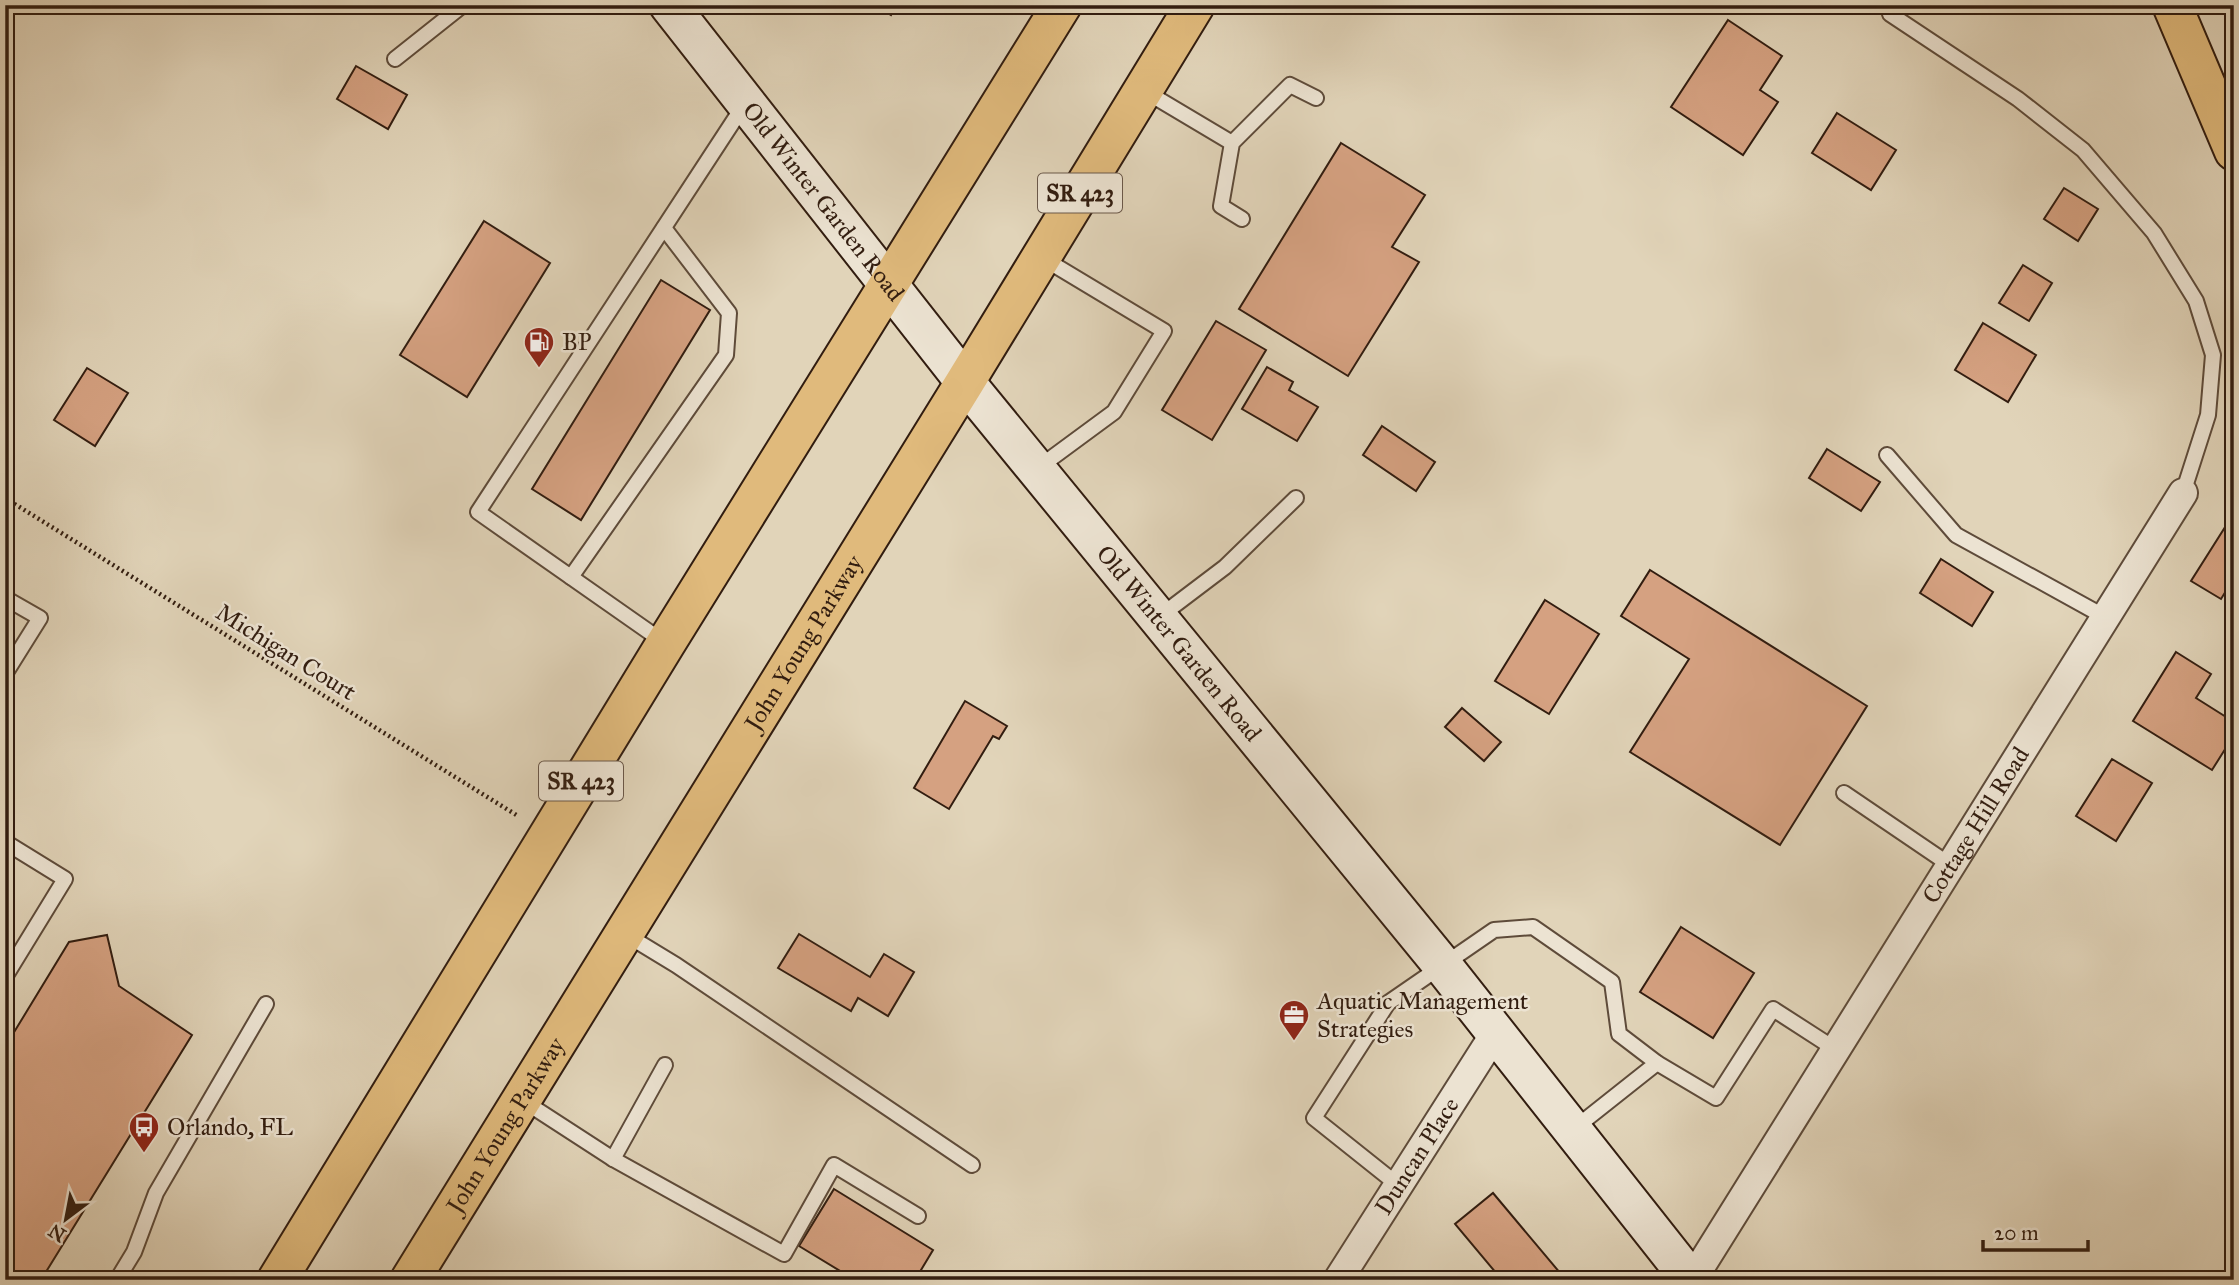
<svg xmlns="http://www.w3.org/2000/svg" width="2239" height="1285" viewBox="0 0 2239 1285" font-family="'IM FELL Great Primer',serif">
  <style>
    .building { fill: #d5a181; stroke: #321d10; stroke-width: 2 }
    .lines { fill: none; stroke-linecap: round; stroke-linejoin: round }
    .service-casing { stroke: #5e4b3a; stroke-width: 18 }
    .minor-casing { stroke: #5e4b3a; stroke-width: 32 }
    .secondary-casing { stroke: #321d10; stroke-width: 42 }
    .primary-casing { stroke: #321d10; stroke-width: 42 }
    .motorway-casing { stroke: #321d10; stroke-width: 42 }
    .path { stroke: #321d10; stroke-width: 4.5; stroke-dasharray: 2 3.5; stroke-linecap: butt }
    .service { stroke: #ece3d2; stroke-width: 14 }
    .minor { stroke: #ece3d2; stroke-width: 28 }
    .secondary { stroke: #ece3d2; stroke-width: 38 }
    .primary { stroke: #e0ba7c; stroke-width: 38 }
    .motorway { stroke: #e0ba7c; stroke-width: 38 }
    .labels { text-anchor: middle; stroke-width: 5; stroke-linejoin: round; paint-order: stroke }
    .shield { fill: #ece3d2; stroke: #6a584a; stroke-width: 2 }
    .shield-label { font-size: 23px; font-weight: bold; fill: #321d10 }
    .street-label { font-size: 24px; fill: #321d10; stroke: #ece3d2 }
    .poi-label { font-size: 24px; fill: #321d10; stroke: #ece3d2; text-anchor: start }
  </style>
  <rect width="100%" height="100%" fill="#e1d4b9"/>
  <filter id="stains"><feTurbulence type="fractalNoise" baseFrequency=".00286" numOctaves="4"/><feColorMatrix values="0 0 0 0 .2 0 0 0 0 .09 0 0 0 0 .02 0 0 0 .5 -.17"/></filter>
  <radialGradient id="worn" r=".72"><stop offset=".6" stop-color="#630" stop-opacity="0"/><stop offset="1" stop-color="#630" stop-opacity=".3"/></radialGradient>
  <!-- building -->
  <g class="building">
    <polygon points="875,5 896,5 891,15"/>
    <polygon points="1728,20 1782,56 1760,90 1778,102 1743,155 1671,107"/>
    <polygon points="356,66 407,95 388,129 337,99"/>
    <polygon points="1837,113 1896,150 1871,190 1812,153"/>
    <polygon points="1341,143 1425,195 1392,247 1419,262 1348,376 1239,309"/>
    <polygon points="2064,188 2098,209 2078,241 2044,219"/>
    <polygon points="484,221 550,263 467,397 400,355"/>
    <polygon points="2023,265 2052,283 2029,321 1999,303"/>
    <polygon points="661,280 710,310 581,520 532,489"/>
    <polygon points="1216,321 1266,350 1212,440 1162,410"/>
    <polygon points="1983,323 2036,355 2008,402 1955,370"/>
    <polygon points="1267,367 1293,382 1289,390 1318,407 1297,441 1242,409"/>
    <polygon points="87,368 128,393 95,446 54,420"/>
    <polygon points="1382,426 1435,462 1416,491 1363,455"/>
    <polygon points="1827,449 1880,482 1861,511 1809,478"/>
    <polygon points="2234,513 2234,578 2221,599 2191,581"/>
    <polygon points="1941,559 1993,592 1972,626 1920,593"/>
    <polygon points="1650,570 1867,706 1780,845 1630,752 1689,659 1621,616"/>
    <polygon points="1545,600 1599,634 1549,714 1495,681"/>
    <polygon points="2176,652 2211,674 2196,698 2234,722 2234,735 2212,770 2133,721"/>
    <polygon points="965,701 1007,726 999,739 993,736 949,809 914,788"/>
    <polygon points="1462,708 1501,742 1484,761 1445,727"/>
    <polygon points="2112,759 2152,783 2116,841 2076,816"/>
    <polygon points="1681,927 1754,973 1713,1038 1640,992"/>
    <polygon points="799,934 870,977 884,954 914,972 888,1016 858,998 851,1011 778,968"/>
    <polygon points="107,935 119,986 192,1035 41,1280 5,1280 5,1047 69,942"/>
    <polygon points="834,1189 933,1250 915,1280 855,1280 799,1246"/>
    <polygon points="1493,1193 1566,1280 1502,1280 1455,1224"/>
  </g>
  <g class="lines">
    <!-- service casing -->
    <g class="service-casing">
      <g id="service">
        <polyline points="1890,14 2018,99 2083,150 2154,233 2196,301 2213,355 2208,415 2183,493"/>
        <polyline points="395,59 463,5"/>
        <polyline points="1143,90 1232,143"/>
        <polyline points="1242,219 1221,206 1232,143 1290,85 1316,98"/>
        <polyline points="1887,455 1956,535 2105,617"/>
        <polyline points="1038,468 1114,412 1164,331 1041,257"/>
        <polyline points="571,577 726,355 729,313 664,228"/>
        <polyline points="5,598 40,618 5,674"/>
        <polyline points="1159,617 1225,567 1296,498"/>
        <polyline points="665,643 478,512 744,105"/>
        <polyline points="1844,793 1950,865"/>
        <polyline points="5,842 65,879 5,977"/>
        <polyline points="625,934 676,965 972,1165"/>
        <polyline points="1657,1063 1716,1098 1773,1009 1835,1049"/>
        <polyline points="522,1100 613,1159 784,1254 834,1165 918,1216"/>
        <polyline points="613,1159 665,1065"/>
        <polyline points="1398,1185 1314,1118 1388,1003 1494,930 1533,927 1612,982 1619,1034 1657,1063 1575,1128"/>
        <polyline points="117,1280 134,1252 156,1193 266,1004"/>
      </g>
    </g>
    <!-- minor casing -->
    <g class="minor-casing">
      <g id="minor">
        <path id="s1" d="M1338,1280L1496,1032"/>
        <path id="s2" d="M1692,1280L2183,493"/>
      </g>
    </g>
    <!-- secondary casing -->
    <g class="secondary-casing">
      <g id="secondary">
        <path id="s3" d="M669,5L965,382L1443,966L1691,1280"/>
      </g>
    </g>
    <!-- primary casing -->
    <g class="primary-casing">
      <g id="primary">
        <polyline points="277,1280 666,643 1062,5"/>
        <path id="s4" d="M410,1280L965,382L1195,5"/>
      </g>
    </g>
    <!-- motorway casing -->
    <g class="motorway-casing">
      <polyline id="motorway" points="2172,5 2234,151"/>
    </g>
    <!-- path -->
    <polyline class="path" points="5,498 518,816"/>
    <!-- service -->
    <use href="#service" class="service"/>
    <!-- minor -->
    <use href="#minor" class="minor"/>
    <!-- secondary -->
    <use href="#secondary" class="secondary"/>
    <!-- primary -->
    <use href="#primary" class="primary"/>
    <!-- motorway -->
    <use href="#motorway" class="motorway"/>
  </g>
  <!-- icons -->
  <defs>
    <g id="fuel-pin" transform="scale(1.575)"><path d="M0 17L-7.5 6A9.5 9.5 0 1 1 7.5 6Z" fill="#8f2418" stroke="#ece3d2"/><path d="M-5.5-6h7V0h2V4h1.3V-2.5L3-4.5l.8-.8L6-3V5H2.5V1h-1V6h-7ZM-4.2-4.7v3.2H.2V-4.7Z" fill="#fff"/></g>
    <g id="office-pin" transform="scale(1.575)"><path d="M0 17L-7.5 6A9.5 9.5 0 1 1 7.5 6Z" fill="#8f2418" stroke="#ece3d2"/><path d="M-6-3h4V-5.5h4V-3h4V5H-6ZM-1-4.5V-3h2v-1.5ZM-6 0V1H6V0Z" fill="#fff"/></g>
    <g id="bus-pin" transform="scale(1.575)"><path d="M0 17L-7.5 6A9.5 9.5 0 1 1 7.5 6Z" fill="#8f2418" stroke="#ece3d2"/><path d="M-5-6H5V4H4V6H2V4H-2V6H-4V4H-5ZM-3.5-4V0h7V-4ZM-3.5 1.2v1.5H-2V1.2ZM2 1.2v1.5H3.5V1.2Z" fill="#fff"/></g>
  </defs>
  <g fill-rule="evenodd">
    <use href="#fuel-pin" x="539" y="342"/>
    <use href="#office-pin" x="1294" y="1015"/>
    <use href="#bus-pin" x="144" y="1127"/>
  </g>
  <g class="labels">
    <!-- shield labels -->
    <g class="shield">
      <rect x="1038" y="173.5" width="84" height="39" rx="5"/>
      <rect x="539" y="761.5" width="84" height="39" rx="5"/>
    </g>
    <g class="shield-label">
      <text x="1080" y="201">SR 423</text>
      <text x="581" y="789">SR 423</text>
    </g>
    <!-- street labels -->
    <g class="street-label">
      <text dy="8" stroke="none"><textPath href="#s3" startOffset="250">Old Winter Garden Road</textPath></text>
      <text dy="8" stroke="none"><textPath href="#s4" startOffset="749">John Young Parkway</textPath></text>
      <text dy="8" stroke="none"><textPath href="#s3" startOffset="817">Old Winter Garden Road</textPath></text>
      <text transform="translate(286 652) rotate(32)" y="8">Michigan Court</text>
      <text dy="8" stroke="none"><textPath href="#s2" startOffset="536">Cottage Hill Road</textPath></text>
      <text dy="8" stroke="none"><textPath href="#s4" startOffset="182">John Young Parkway</textPath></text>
      <text dy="8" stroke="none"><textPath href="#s1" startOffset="147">Duncan Place</textPath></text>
    </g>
    <!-- poi labels -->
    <g class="poi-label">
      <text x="562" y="350">BP</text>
      <text x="1317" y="1009">Aquatic Management<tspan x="1317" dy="28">Strategies</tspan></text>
      <text x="167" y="1135">Orlando, FL</text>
    </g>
  </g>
  <!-- margin -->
  <rect width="2239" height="1285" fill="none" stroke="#e1d4b9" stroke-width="28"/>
  <rect x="7" y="7" width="2225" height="1271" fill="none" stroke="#321d10" stroke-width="3.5"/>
  <rect x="14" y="14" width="2211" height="1257" fill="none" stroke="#321d10" stroke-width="2"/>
  <!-- north arrow -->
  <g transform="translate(66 1219) rotate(212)" stroke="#ece3d2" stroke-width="5" paint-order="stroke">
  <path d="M0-5L12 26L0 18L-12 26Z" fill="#321d10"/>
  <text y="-10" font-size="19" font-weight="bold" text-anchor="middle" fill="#321d10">N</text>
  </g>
  <!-- scale -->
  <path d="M1983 1240v10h105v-10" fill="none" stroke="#321d10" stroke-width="3.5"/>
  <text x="1994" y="1240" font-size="21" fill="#321d10" stroke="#ece3d2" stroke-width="5" paint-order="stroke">20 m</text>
  <rect width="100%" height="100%" filter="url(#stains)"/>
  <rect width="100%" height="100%" fill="url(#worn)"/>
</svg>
